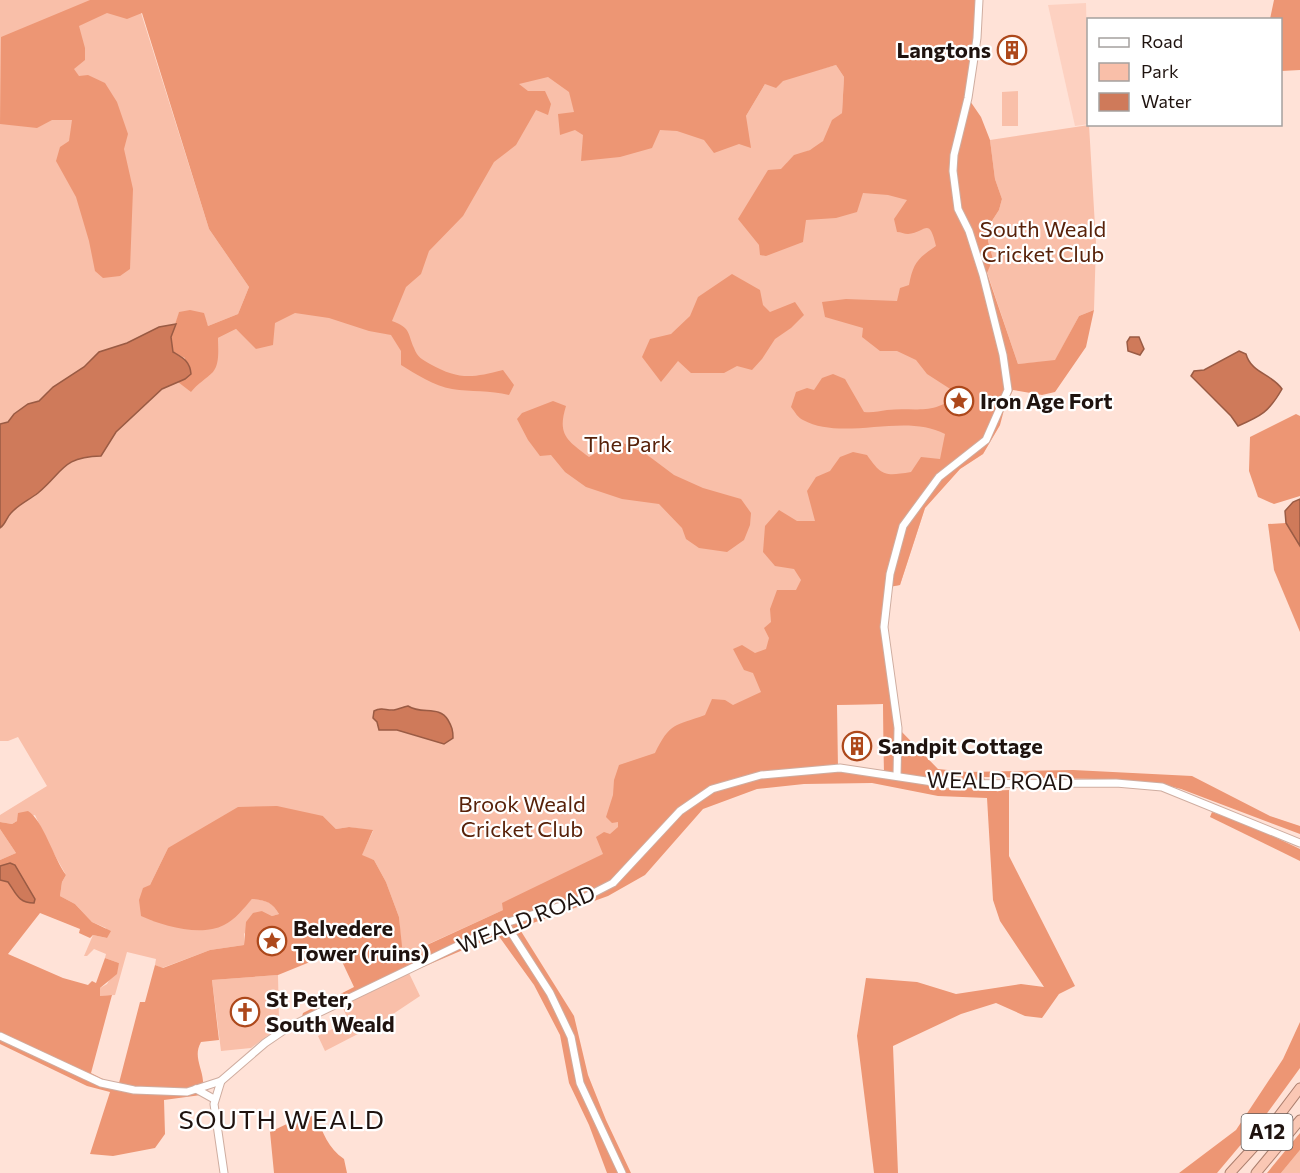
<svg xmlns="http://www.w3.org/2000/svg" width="1300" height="1173" viewBox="0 0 1300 1173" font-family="Commissioner,sans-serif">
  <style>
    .built { fill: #fdd1c1 }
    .green { fill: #f9bfa9 }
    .forest { fill: #ed9674; fill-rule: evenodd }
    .water { fill: #cf7a5a; stroke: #9a5b44; stroke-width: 1.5 }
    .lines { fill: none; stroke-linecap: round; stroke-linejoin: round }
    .tertiary-casing { stroke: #cfada0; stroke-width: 9 }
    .trunk-casing { stroke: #ac7f6e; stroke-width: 11 }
    .tertiary { stroke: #fff; stroke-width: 7 }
    .trunk { stroke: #fac7b4; stroke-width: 9 }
    .labels { text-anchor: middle; stroke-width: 4.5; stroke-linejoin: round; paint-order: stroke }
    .shield { fill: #fff; stroke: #625a57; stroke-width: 1.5 }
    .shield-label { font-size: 21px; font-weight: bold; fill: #1f130f }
    .poi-label { font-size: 22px; font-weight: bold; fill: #1f130f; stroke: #fff; text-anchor: start }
    .park-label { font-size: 22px; fill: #58220a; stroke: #fff }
    .street-label { font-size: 22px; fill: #1f130f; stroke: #fff }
    .quarter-label { font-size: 26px; letter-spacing: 1.5px; fill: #1f130f; stroke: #fff }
  </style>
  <rect width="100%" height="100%" fill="#ffe2d7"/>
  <!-- built -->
  <polygon class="built" points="1086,3 1089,124 1075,126 1048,5"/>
  <!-- green -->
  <g class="green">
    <path d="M0,0H137L209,229L249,287L238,314L208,326L203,313H179L176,324L185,358V379L199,382L214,370L218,338L236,329L257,349L265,321L487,20L746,116L765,84L836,65L844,77L842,113C826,124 833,128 824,140C815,152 796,152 787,163L954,180L1000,425L983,454L960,469L925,508L900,585L889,587L884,627V773L883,704L837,705L761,775L662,831L503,910L402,956L399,917L386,882L374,860L361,856L373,831L349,827L336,829L323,816L168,848L150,885L151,920C168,924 186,931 204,930C215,929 244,908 252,899C267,900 272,902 279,914L272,916L262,911L244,934V945L210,950L162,968L155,965L156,959L127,952L115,995L100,996V988L107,984L119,963L105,958L106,954L94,949L87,956H84L93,935L107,938L106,928L92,922L75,904L60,896L62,882L66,875L49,845L35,815L17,821L12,824L0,822V815L47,786L18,737L8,741H0Z"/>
    <polygon points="1018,91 1018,126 1002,126 1002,92"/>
    <polygon points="1089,125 1096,243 1094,310 1079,316 1055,361 1018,364 987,272 993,259 988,241 988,227 999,210 1002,199 995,179 990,140"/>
    <polygon points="0,829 16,853 0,860"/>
    <polygon points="407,969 420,996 381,1022 325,1051 318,1036 349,1021 340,1002"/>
    <polygon points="278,975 279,1022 281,1026 251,1048 221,1051 212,980"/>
    <polygon points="1300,1150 1300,1173 1281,1173"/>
  </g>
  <!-- forest -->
  <g class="forest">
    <path d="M90,0H979L968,98L981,117L990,140L995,179L1002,199L999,210L988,227V241L993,259L987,273L1018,364L1055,360L1079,316L1094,310L1086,347L1055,392L1042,395L1013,390L1004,410L1000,425L983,454L960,469L925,508L900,585L889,587L884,627L898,728L938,769L967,772L1073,770L1192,776L1270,816L1300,826V834L1181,789L1157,783L1095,779L984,777L987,791L1009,790V856L1075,986L1059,994L1042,1018L1025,1016L996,1003L961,1014L893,1046L898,1173H874L857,1036L866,978L917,982L956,994L1021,984L1044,987L1000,921L993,900L987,798L938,796L872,783L804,784L757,789L703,809L645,875L608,896L519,928L574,1016L588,1075L606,1120L631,1173H607L589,1125L569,1083L560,1035L534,985L498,935L409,973L407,970L301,1020L303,1013L354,987L337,951L278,975L212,980L219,1040L201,1042C193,1056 202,1067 203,1081C204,1085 202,1091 201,1095L164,1100L165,1134L155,1148L113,1156L90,1154L110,1092L87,1086L0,1044V860L16,853L0,829V822L12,824L17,821L18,813L28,811C43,820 54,859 66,875L62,882L60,896L75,904L92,922L111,931L107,938L93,935L90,938L79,933L80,929L40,913L8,954L63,978L88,985L92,981L96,983L105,958L119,963L117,974L100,988V996L112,995L91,1073L105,1080L119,1083L140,1002H145L155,965L163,968L210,950L244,945L246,922L253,913L262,911L272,916L279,914C272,902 266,900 252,899C244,908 235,920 224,925C201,937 163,926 141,916L139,900L143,888L150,885L168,848L238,807L277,806L323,816L336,829L349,827L373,830L362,855L374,860L386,882L399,917L403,956L503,910L502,903L603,854L596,837L604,832L610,834L618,827V822L612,823L606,817L613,795L614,780L619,765L655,753C670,722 675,726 705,715L712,699L725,700L733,705L761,692L753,673L744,670L733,649L742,645L755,653L766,649L769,638L764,628L771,622L770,609L777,590H796L801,580L794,569L775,566L763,552L765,526L779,510L797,521H815L807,491L816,477L830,471L840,457L853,452L867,455C882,477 886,476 911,472L921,457L940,459L945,434C904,412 844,442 803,420C798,418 795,412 791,407L796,392L807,388L814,390L822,378L833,374L845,379L864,412C873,413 879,411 887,410C915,407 934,416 958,394L927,374L916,360L897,351H880L862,337L863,328L825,317L822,302L846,299L897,301L900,288L909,285C913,263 918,258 936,246C929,216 926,232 908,234C904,234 901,232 897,232L894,219L907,200L888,195L863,193L857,212L836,218L806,220L803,242L766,256L760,255L759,245L738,219L768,170L781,169L794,155L810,150L823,141L832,120L842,113L844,77L836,65L783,81L776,88L765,84L746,116L751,148L739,144L714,153L704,140L677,131L660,130L652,148L620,157L581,161L583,135L575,130L560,135L558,114L574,112L569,92L548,77L519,84L528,91H545L551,104L548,115L536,110L516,145L494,162L463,216L429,251L421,274L406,287L392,321C411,328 407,332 414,348C417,357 423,360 430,364C459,380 472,378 503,370L514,385L509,395C490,390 471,392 452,389C434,386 416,374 401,365V351L391,335L369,331L329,318L295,313L275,323L273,345L256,349L236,329L218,338C218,348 220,364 213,372C206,379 197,384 191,392L178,382L185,379V358L173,352L171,337L179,312L190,310L204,313L208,326L238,314L249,287L209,229L142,13L127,19L107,13L79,26L85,48V60L74,69L79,76L88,75L105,83L117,102L128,134L124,149L133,189L130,269L120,276L103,278L95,271L89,241L76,197L56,161L60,147L69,141L72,120H52L37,128L0,124L1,37ZM883,704L884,773L838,768L837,705Z"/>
    <polygon points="1274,0 1300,0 1300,70 1281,71 1280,20 1270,19"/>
    <polygon points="732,274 760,290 763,305 770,312 795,302 804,315 791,328 775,339 762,359 752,370 737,366 724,373 691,373 678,361 661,382 642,357 650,339 671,334 690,316 698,297"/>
    <path d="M553,401L566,406C557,435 567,440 589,457L617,440L646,454L674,475L703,488L741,499L751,513L750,525L744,540L727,552L699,548L686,539L682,528L659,504L622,499L586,487L565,472L551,455L540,456L528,440L517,419L522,413Z"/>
    <polygon points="1296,414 1300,416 1300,496 1274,504 1258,497 1249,471 1250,437"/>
    <polygon points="1286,523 1300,546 1300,632 1274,570 1268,524"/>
    <polygon points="1212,812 1254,827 1300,849 1300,861 1210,817"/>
    <polygon points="1300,1022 1300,1068 1265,1116 1217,1173 1179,1173 1236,1130 1283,1059"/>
    <path d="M316,1115C323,1133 328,1148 344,1159L347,1173H274L270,1132L293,1121Z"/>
    <polygon points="1300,1133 1300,1150 1281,1173 1267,1173"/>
  </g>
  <!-- water -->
  <g class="water">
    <path d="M176,324L171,337L173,352C183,358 190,361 191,374L185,379L162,389L116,432L101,456C62,457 64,471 38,493C29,500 18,505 11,513C6,518 6,524 0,528V424L8,422L14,414L28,404L39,401L53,387L84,367L99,352L127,343L159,327Z"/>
    <polygon points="1130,337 1139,337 1144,349 1140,355 1128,351 1127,342"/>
    <path d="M1239,351L1246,354C1251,373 1272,374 1282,389C1269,412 1261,416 1238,426L1231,416L1191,376L1194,371L1204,370Z"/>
    <polygon points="1300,499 1300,546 1286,523 1285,511 1293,502"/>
    <path d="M408,706C422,715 439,705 448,720C452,727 453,730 453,738L444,744L397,730H379L377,722L373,718L374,711C382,706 386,711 394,710C399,709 403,707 408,706Z"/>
    <path d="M10,863L15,865L35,899L34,903C18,903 16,893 8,882L0,880V866Z"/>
  </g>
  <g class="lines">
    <!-- tertiary casing -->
    <g class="tertiary-casing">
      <g id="tertiary">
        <polyline points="897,776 898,728 884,627 890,574 903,526 939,477 986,440 1008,390 1003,355 983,275 969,231 958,209 953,171 954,155 968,98 977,38 979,0"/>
        <polyline points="505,923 550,993 571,1037 580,1083 622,1173"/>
        <polyline points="0,1036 101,1083 134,1090 187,1092 221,1081 265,1043 287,1028 505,923 578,901 613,883 680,811 712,789 761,775 840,768 946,784 1116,783 1162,787 1300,843"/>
        <polyline points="221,1081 214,1104 224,1173"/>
        <polyline points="196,1089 214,1099"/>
      </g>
    </g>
    <!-- trunk casing -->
    <g class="trunk-casing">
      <g id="trunk">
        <polyline points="1230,1173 1263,1137 1300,1088"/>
        <polyline points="1256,1173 1300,1120"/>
      </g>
    </g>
    <!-- tertiary -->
    <use href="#tertiary" class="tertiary"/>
    <!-- trunk -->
    <use href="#trunk" class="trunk"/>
  </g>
  <!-- icons -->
  <defs>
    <g id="building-ring" transform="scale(1.5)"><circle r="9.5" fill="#fff" stroke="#ad481b" stroke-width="1.5"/><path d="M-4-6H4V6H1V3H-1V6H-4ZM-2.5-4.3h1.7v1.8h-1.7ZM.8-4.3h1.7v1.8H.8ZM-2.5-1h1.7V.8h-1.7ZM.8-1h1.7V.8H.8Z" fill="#ad481b"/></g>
    <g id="sight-ring" transform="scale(1.5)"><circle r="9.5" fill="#fff" stroke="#ad481b" stroke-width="1.5"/><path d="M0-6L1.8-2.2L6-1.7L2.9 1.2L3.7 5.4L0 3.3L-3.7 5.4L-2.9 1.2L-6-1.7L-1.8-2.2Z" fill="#ad481b"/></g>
    <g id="church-ring" transform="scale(1.5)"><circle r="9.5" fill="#fff" stroke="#ad481b" stroke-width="1.5"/><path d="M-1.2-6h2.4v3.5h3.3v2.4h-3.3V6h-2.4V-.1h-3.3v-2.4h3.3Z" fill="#ad481b"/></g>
  </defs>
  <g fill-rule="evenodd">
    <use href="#building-ring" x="1012" y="50"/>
    <use href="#sight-ring" x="959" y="401"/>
    <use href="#building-ring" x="857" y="746"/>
    <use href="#sight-ring" x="272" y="941"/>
    <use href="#church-ring" x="245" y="1012"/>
  </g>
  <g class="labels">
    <!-- shield labels -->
    <rect class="shield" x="1241.5" y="1114" width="51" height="36" rx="4.5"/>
    <g class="shield-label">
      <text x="1267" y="1139">A12</text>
    </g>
    <!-- poi labels -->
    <g class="poi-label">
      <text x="991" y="58" text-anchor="end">Langtons</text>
      <text x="980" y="409">Iron Age Fort</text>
      <text x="878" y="754">Sandpit Cottage</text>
      <text x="293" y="936">Belvedere<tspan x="293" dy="25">Tower (ruins)</tspan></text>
      <text x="266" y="1007">St Peter,<tspan x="266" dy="25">South Weald</tspan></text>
    </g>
    <!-- park labels -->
    <g class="park-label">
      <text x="1043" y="237">South Weald<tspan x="1043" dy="25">Cricket Club</tspan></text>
      <text x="628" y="452">The Park</text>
      <text x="522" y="812">Brook Weald<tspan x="522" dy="25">Cricket Club</tspan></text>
    </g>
    <!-- street labels -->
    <g class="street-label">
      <text transform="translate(1000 781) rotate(1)" y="8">WEALD ROAD</text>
      <text transform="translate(526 919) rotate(-22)" y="8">WEALD ROAD</text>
    </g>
    <!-- quarter labels -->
    <g class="quarter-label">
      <text x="282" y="1129">SOUTH WEALD</text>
    </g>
  </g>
  <!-- legend -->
  <rect x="1087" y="18" width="195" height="108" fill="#ffffff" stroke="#a5a19f" stroke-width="1.5"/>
  <rect x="1099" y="38" width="30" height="9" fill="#ffffff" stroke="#a5a19f" stroke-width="1.5"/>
  <text x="1141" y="48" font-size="18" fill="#1f130f">Road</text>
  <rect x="1099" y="63" width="30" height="18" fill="#f9bfa9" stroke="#a5a19f" stroke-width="1.5"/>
  <text x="1141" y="78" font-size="18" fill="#1f130f">Park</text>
  <rect x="1099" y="93" width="30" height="18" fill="#cf7a5a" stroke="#a5a19f" stroke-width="1.5"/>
  <text x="1141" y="108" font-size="18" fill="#1f130f">Water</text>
</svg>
